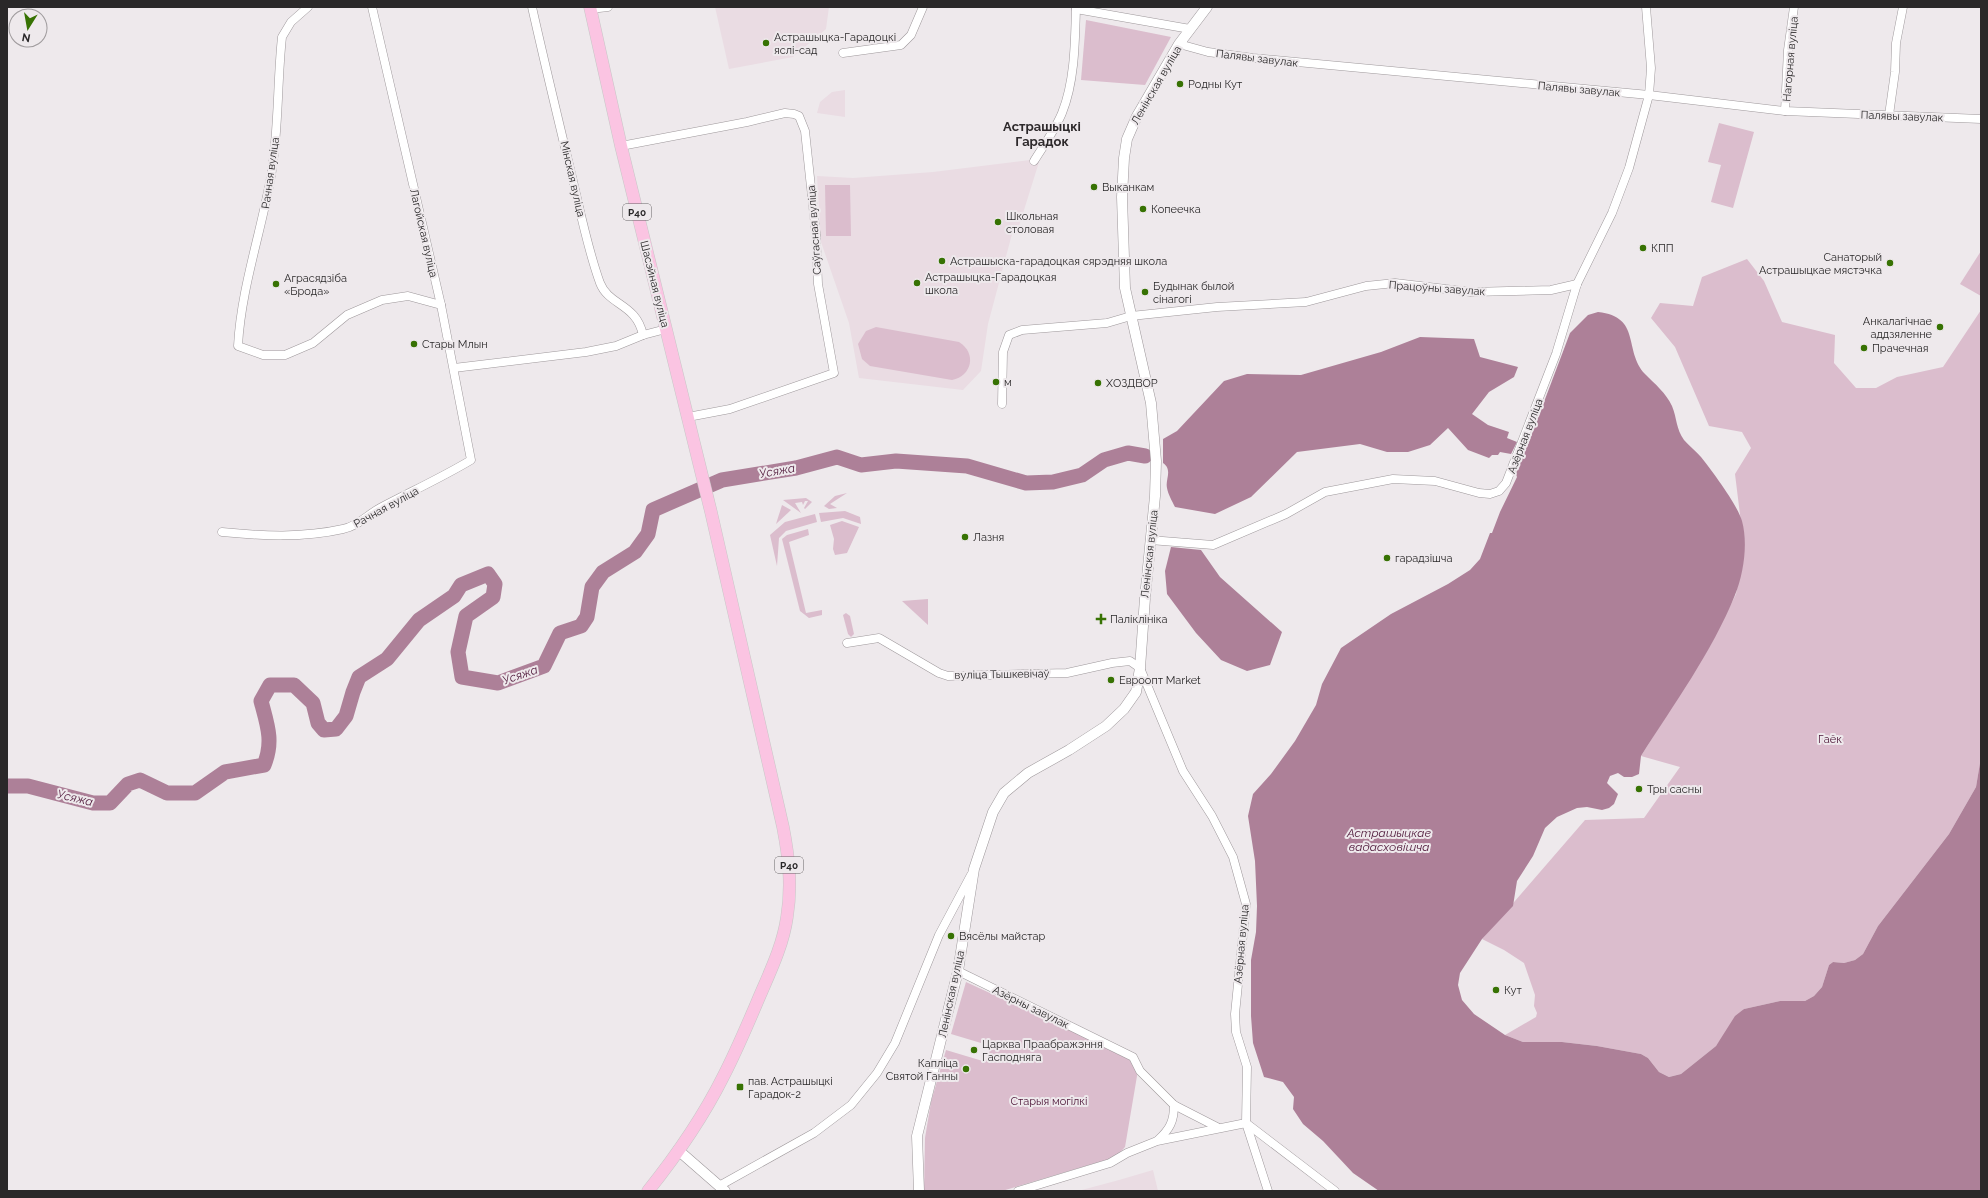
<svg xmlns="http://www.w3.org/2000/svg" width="1988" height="1198" viewBox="0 0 1988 1198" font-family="Raleway,sans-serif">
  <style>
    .built { fill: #eadce3 }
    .green { fill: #dbbdcd }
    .water { fill: #ad8098 }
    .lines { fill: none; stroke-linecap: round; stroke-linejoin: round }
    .river { stroke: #ad8098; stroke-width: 15 }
    .minor-casing { stroke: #9e989b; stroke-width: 9 }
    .tertiary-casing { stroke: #9e989b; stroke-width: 11 }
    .primary-casing { stroke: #c8c7c7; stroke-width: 13 }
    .minor { stroke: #fff; stroke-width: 8 }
    .tertiary { stroke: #fff; stroke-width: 10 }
    .primary { stroke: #fbc4e2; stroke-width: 12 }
    .poi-dot { fill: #377203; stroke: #eee9ec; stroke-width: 1.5 }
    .labels { text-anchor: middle; stroke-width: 4; stroke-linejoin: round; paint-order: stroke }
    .shield { fill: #eee9ec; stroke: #656264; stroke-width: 1 }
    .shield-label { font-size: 10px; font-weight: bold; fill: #2a2829 }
    .poi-label { font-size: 11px; fill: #2a2829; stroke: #eee9ec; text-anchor: start }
    .street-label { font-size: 11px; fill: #2a2829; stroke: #eee9ec }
    .park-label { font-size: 11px; fill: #4b1436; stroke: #eee9ec }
    .water-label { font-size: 12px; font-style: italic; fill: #4f183a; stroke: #eee9ec }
    .quarter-label { font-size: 13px; font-weight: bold; fill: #2d292b; stroke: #eee9ec }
  </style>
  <rect width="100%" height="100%" fill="#eee9ec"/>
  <!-- built -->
  <g class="built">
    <polygon points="715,7 829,7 826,29 793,57 729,69"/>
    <polygon points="845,90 845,117 817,113 820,102 832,92"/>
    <polygon points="1030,160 1039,162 1019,226 1012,234 988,324 981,371 963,390 859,378 849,323 821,242 817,176 853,178 933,172"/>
    <polygon points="1153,1170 1158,1191 1078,1191 1119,1180"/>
  </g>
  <!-- green -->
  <g class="green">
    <polygon points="1086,20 1171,37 1145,85 1081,80"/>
    <polygon points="1719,123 1754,132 1733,208 1711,202 1721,165 1708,162"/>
    <polygon points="825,185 850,185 851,236 826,236"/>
    <polygon points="1981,251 1981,296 1960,284"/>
    <polygon points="1747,259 1764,281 1782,322 1835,335 1834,363 1856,388 1876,388 1897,377 1943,367 1981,310 1980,763 1976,787 1949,834 1878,926 1863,954 1855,960 1844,963 1833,962 1829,965 1822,987 1814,996 1805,1001 1780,1001 1744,1009 1716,1046 1681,1074 1669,1077 1659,1072 1648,1058 1641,1054 1597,1046 1562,1042 1523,1042 1505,1035 1536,1017 1537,1013 1534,1006 1535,995 1524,963 1504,950 1482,939 1585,820 1644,818 1680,767 1641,756 1710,646 1736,594 1744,547 1735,474 1751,448 1742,432 1709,426 1675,347 1651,318 1660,303 1693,306 1702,277"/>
    <path d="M876,327L959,342C977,353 972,376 952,380L870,366L862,359L858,344L866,331Z"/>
    <polygon points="847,493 830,504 837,508 829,509 824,506 835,496"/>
    <polygon points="806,498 812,502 805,509 804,508 808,501 805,501 803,505 802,502 795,503 801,513 783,500"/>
    <polygon points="782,505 791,510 776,524"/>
    <polygon points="845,511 860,517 861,524 843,518 821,522 819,513"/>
    <polygon points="815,514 817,522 786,531 779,538 777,566 770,535 785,522"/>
    <polygon points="842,521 859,527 847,553 835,555 833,549 834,539 830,525"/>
    <polygon points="808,529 809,535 789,542 806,613 822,610 822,615 809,618 800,611 782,539 787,535"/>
    <polygon points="928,599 928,625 902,601"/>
    <polygon points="846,613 850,616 854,634 851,637 848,634 843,615"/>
    <polygon points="966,982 1131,1058 1136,1065 1137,1076 1125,1147 1116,1157 1002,1191 924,1191 925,1138 931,1102 946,1050 986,1062 991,1046 951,1034"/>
  </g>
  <!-- water -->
  <g class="water">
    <path d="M1598,312C1642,317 1623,350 1645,374C1655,384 1666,393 1672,406C1677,418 1676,429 1684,440C1689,446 1696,451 1701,457C1712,471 1737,504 1742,521C1748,543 1744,573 1735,595C1712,652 1674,704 1641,756L1639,774L1632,777H1624L1618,773L1610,776L1607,783L1618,794L1614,804L1609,808L1602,810L1587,807L1577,808L1557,817L1545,828L1533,856L1517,881L1513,906L1482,939L1460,973L1458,985L1462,1000L1474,1014L1505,1035L1523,1042H1562L1597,1046L1641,1054L1648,1058L1659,1072L1669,1077L1681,1074L1716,1046L1735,1016L1744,1009L1780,1001H1805L1814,996L1822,987L1829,965L1833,962L1844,963L1855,960L1863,954L1878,926L1949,834L1976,787L1980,763L1981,741V1191H1379L1353,1173L1323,1141L1303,1124L1293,1109L1294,1097L1283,1082L1264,1077L1253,1043L1251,1016V960L1256,932L1257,906L1255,861L1248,816L1253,794L1271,774L1295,741L1316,705L1322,684L1341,648L1391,614L1448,584L1470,570L1480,559L1490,533H1492L1500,512L1517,477L1516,474L1519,464L1518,463L1525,447H1527L1570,333L1588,315Z"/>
    <path d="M1420,337L1474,339L1480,357L1518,367L1514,377L1489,392L1472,414L1488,425L1509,432L1507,438L1517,442L1511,454L1500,452L1498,455H1492L1489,458L1468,450L1448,428L1430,445L1408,452H1387L1360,444L1297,452L1251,497L1215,514L1175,507C1172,501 1168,494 1167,488C1165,479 1173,470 1163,463V439L1177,431L1224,381L1247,374L1301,375L1381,352Z"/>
    <polygon points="1171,547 1201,550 1220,577 1282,632 1270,665 1247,671 1221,660 1196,633 1167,594 1165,571"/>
  </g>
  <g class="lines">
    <!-- river -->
    <path class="river" d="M7,786H28L93,803H110L128,784L140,780L167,793H195L225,772L264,765C274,741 267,724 261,701L270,685H294L313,703L318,723L324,730L336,729L346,716L353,692L359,677L387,659L419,620L454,596L461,585L488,574L495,584L493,597L466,616L458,652L462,677L498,683L544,666L560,633L581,626L587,617L592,587L603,572L635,552L648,534L653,510L722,480L796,468L837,457L861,465L896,461L967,466L1026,483L1053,482L1082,475L1104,460L1128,453L1145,456"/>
    <!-- minor casing -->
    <g class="minor-casing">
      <g id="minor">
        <path d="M308,7L291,22L282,37C277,83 279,130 271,176C261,233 241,289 238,346L263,355H285L313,343L347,315L382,300L408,296L441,305"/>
        <path d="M532,7C545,65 559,123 573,181C581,215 588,250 600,283C609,306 636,303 643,335"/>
        <polyline points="590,9 608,7"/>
        <polyline points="1076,9 1190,29"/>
        <polyline points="1179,44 1208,52 1253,58 1649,95 1785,111 1981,119"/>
        <polyline points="843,53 901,45 911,35 923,7"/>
        <polyline points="1785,111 1788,50 1794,7"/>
        <polyline points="1889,115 1895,72 1896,43 1903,7"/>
        <polyline points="621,146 747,122 785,113 794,114 799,116 805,131 816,234 818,284 834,373 730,409 688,417"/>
        <path d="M1034,161C1044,145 1055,130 1062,113C1075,81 1075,41 1076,7"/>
        <polyline points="454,368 586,352 616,346 643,335 666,329"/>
        <polyline points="1002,404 1003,352 1009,335 1022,330 1107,323 1131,316 1217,307 1306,302 1366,286 1395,283 1471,292 1551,290 1577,284"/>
        <path d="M222,532C263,536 303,538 343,529C358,526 367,515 380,508C410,492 441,478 471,460L441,305L372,7"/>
        <polyline points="1150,540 1213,545 1286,514 1325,492 1393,479 1435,481 1479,493 1490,494 1499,491 1506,483 1556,354 1577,284 1612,213 1629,168 1649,95 1651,68 1646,7"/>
        <polyline points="847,643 879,638 939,673 948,676 1067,673 1112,663 1130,661 1140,668 1183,771 1212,816 1233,857 1246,904 1235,1014 1236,1032 1247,1067 1246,1123 1268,1191"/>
        <polyline points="958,971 1133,1057 1140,1071 1174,1105 1217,1127"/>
        <path d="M1158,1140C1170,1129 1174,1121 1174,1105"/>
        <polyline points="719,1186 814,1133 851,1105 877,1073 895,1043 939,935 971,875"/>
        <polyline points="1018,1191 1110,1163 1127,1153 1157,1141 1246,1123 1335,1191"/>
      </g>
    </g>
    <!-- tertiary casing -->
    <g class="tertiary-casing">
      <g id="tertiary">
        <polyline points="678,1150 725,1191"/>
        <polyline points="919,1191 917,1136 958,971 974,869 993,812 1004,793 1028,773 1069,750 1106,726 1124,709 1136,692 1140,668 1145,598 1155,496 1156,461 1151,403 1125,288 1122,197 1124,158 1127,139 1137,116 1179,44 1207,7"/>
      </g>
    </g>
    <!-- primary casing -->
    <g class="primary-casing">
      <path id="primary" d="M590,7L621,146L711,512L783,827C789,858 792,886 787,917C783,946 769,974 758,1000C747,1026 736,1052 723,1077C703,1117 676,1156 648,1191"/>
    </g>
    <!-- minor -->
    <use href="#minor" class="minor"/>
    <!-- tertiary -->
    <use href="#tertiary" class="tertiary"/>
    <!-- primary -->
    <use href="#primary" class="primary"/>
  </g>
  <!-- markers -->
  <g class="poi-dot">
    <circle cx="766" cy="43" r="4"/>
    <circle cx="1180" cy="84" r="4"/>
    <circle cx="1094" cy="187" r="4"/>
    <circle cx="1143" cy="209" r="4"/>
    <circle cx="998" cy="222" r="4"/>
    <circle cx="1643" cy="248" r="4"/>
    <circle cx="942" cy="261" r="4"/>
    <circle cx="1890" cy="263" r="4"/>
    <circle cx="917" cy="283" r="4"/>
    <circle cx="276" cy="284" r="4"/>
    <circle cx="1145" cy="292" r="4"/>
    <circle cx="1940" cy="327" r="4"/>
    <circle cx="414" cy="344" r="4"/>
    <circle cx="1864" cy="348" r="4"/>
    <circle cx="996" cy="382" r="4"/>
    <circle cx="1098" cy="383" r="4"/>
    <circle cx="965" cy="537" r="4"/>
    <circle cx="1387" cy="558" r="4"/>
    <path d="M1099 613h4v4h4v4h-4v4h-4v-4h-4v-4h4z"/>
    <circle cx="1111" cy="680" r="4"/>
    <circle cx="1639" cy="789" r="4"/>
    <circle cx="951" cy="936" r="4"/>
    <circle cx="1496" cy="990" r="4"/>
    <circle cx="974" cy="1050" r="4"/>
    <circle cx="966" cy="1069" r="4"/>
    <rect x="736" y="1083" width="8" height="8" rx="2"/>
  </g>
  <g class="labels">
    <!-- shield labels -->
    <g class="shield">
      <rect x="623" y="204" width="28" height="16" rx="3"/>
      <rect x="775" y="857" width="28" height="16" rx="3"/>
    </g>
    <g class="shield-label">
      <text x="637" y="216">Р40</text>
      <text x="789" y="869">Р40</text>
    </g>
    <!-- poi labels -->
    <g class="poi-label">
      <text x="774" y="41">Астрашыцка-Гарадоцкі<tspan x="774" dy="13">яслі-сад</tspan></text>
      <text x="1188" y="88">Родны Кут</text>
      <text x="1102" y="191">Выканкам</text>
      <text x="1151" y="213">Копеечка</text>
      <text x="1006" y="220">Школьная<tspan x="1006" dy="13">столовая</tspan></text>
      <text x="1651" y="252">КПП</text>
      <text x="1882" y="261" text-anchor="end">Санаторый<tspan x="1882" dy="13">Астрашыцкае мястэчка</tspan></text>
      <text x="950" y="265">Астрашыска-гарадоцкая сярэдняя школа</text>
      <text x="925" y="281">Астрашыцка-Гарадоцкая<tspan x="925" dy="13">школа</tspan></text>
      <text x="284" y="282">Аграсядзіба<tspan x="284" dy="13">«Брода»</tspan></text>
      <text x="1153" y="290">Будынак былой<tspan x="1153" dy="13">сінагогі</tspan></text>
      <text x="1932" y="325" text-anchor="end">Анкалагічнае<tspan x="1932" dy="13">аддзяленне</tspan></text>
      <text x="422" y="348">Стары Млын</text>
      <text x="1872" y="352">Прачечная</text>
      <text x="1004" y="386">м</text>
      <text x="1106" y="387">ХОЗДВОР</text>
      <text x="973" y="541">Лазня</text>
      <text x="1395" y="562">гарадзішча</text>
      <text x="1110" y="623">Паліклініка</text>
      <text x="1119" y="684">Евроопт Market</text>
      <text x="1647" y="793">Тры сасны</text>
      <text x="959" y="940">Вясёлы майстар</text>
      <text x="1504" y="994">Кут</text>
      <text x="982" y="1048">Царква Праабражэння<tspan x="982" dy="13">Гасподняга</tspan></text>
      <text x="958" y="1067" text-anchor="end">Капліца<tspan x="958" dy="13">Святой Ганны</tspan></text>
      <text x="748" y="1085">пав. Астрашыцкі<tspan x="748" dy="13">Гарадок-2</tspan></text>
    </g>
    <!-- street labels -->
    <g class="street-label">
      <text transform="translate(1257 58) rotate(7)" y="4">Палявы завулак</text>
      <text transform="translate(1790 59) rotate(-85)" y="4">Нагорная вуліца</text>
      <text transform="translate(1156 85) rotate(-60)" y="4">Ленінская вуліца</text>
      <text transform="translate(1579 89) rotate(5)" y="4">Палявы завулак</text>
      <text transform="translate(1902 116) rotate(2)" y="4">Палявы завулак</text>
      <text transform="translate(270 173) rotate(-82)" y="4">Рачная вуліца</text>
      <text transform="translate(573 179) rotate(77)" y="4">Мінская вуліца</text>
      <text transform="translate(814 230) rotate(-94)" y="4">Саўгасная вуліца</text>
      <text transform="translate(424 233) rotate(77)" y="4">Лагойская вуліца</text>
      <text transform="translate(655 284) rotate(76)" y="4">Шасэйная вуліца</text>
      <text transform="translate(1437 288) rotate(4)" y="4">Працоўны завулак</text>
      <text transform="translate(1525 436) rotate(-69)" y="4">Азёрная вуліца</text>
      <text transform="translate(386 507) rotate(-29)" y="4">Рачная вуліца</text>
      <text transform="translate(1149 554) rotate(-84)" y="4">Ленінская вуліца</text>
      <text transform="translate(1002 674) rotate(-1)" y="4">вуліца Тышкевічаў</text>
      <text transform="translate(1241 944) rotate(-85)" y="4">Азёрная вуліца</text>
      <text transform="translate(951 994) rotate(-78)" y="4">Ленінская вуліца</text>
      <text transform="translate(1031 1007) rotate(26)" y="4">Азёрны завулак</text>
    </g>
    <!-- park labels -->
    <g class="park-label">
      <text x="1830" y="743">Гаёк</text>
      <text x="1049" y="1105">Старыя могілкі</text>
    </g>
    <!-- water labels -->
    <g class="water-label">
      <text transform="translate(777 471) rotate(-10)" y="4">Усяжа</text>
      <text transform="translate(520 675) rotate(-19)" y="4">Усяжа</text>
      <text transform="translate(75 798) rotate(13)" y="4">Усяжа</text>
      <text x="1389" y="837">Астрашыцкае<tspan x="1389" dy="14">вадасховішча</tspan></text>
    </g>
    <!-- quarter labels -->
    <g class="quarter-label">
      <text x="1042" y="131">Астрашыцкі<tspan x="1042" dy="15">Гарадок</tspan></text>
    </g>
  </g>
  <!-- border -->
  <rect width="1988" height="1198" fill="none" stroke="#2a2829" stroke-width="16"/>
  <!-- north arrow -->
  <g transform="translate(28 28) rotate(191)"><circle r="19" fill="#eee9ec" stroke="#a09c9e"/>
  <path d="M0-3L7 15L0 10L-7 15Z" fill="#377203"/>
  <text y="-6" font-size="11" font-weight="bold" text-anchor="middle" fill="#2a2829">N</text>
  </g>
</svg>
